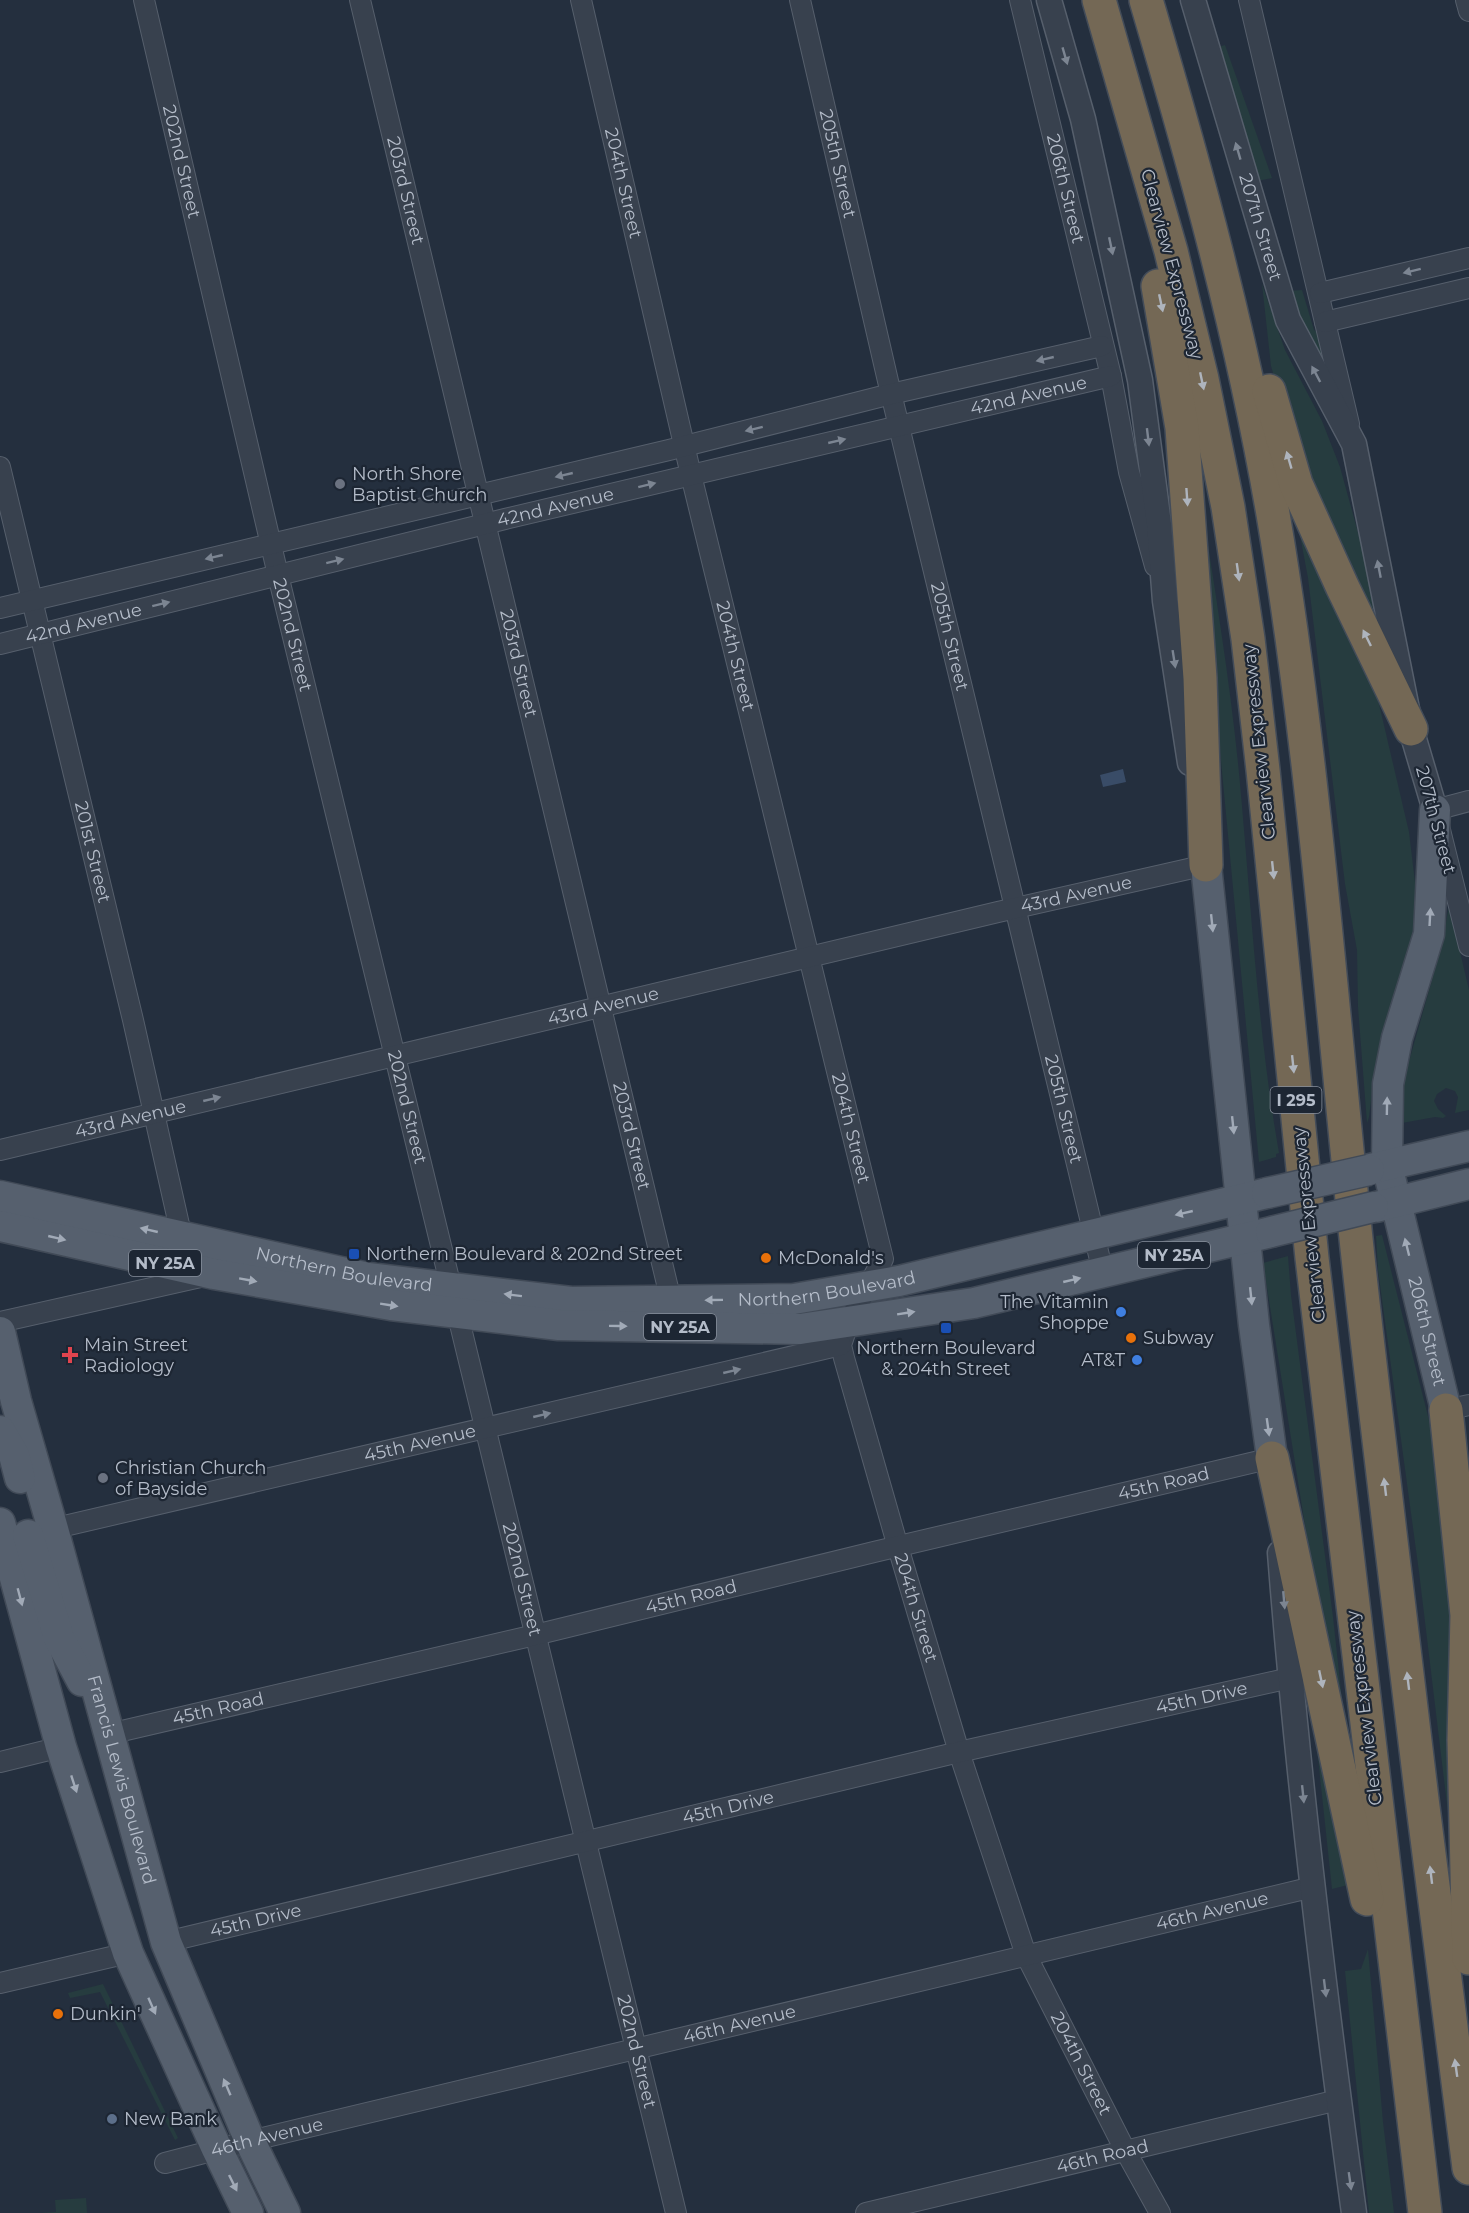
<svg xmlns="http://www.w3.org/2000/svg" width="1469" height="2213" viewBox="0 0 1469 2213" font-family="Montserrat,sans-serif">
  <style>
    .green { fill: #263c3f }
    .water { fill: #394c67 }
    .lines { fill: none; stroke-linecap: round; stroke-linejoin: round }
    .minor-casing { stroke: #565f6c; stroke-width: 22 }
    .tertiary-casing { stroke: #565f6c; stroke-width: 27 }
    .primary-casing { stroke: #414a57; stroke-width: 33 }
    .motorway-casing { stroke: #434c59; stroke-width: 36 }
    .minor { stroke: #38414e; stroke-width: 20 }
    .tertiary { stroke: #38414e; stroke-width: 24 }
    .primary { stroke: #56606e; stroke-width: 30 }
    .motorway { stroke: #746855; stroke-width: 33 }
    .primary-bridge-casing { stroke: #414a57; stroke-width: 33; stroke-linecap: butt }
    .primary-bridge { stroke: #56606e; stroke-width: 30 }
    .oneway { fill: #7c8592 }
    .oneway2 { fill: #aeb4bd }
    .oneway3 { fill: #a1aab7 }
    .worship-dot { fill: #6b7280; stroke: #1d2633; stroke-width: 2 }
    .transit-dot { fill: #1a4fb4; stroke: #1d2633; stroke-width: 2 }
    .food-dot { fill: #e8710a; stroke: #1d2633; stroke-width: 2 }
    .shop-dot { fill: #3f7fe0; stroke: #1d2633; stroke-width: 2 }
    .health-dot { fill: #e0444e; stroke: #1d2633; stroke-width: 2 }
    .service-dot { fill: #5c6f8a; stroke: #1d2633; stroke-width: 2 }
    .labels { text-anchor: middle; stroke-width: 4.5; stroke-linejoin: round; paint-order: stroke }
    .shield { fill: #1d2633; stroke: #878f9c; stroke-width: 1.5 }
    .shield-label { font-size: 16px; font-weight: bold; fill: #b4bcc9 }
    .street-label { font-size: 18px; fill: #b4bcc9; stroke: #1d2633 }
    .poi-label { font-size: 18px; fill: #b4bcc9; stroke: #1d2633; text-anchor: start }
  </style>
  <rect width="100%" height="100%" fill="#242f3e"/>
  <!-- green -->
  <g class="green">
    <polygon points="1225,45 1272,178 1257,181 1246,133 1218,47"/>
    <polygon points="1262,284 1285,350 1322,421 1340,467 1378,605 1368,611 1302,473 1271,366"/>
    <polygon points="1302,290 1314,330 1321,335 1334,386 1312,353 1289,291"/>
    <path d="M1200,493C1214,585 1230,679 1239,773C1251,900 1257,1028 1279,1153L1276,1154V1157L1259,1162L1221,761Z"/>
    <polygon points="1293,498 1343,599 1379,704 1409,832 1417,899 1415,928 1376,1062 1369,1117 1367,1123 1358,1007 1357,950 1345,884 1308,578"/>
    <polygon points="1449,905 1469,990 1469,1110 1455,1113 1458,1097 1455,1091 1446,1088 1437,1094 1434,1101 1438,1109 1446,1116 1443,1118 1435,1117 1402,1123 1402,1086 1443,941"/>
    <polygon points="1382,1235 1429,1420 1447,1517 1457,1656 1452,1846 1419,1572 1378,1270 1376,1236"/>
    <polygon points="1288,1256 1291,1295 1333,1617 1342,1700 1315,1588 1263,1263"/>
    <polygon points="1309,1674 1356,1883 1332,1889"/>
    <polygon points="1368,1949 1383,2122 1394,2213 1369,2213 1345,1971 1361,1969"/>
    <polygon points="103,1984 178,2138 175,2140 100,1992 70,1998 68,1993"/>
    <polygon points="86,2198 87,2213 41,2213 56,2212 55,2200"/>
  </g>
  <!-- water -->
  <polygon class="water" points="1123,769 1126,782 1103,787 1100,775"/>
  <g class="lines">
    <!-- minor casing -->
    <g class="minor-casing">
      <g id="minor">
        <path id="s1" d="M144,0L278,575L676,2213"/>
        <path id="s2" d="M360,0L673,1309"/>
        <path id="s3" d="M581,0L691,475L883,1259L849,1321L841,1345L844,1358L898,1547L959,1752L1026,1955L1125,2150L1160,2213"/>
        <path id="s4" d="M800,0L888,381L1103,1272"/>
        <path id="s5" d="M1020,0L1111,376L1129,472L1155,566"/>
        <polyline points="1249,0 1349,424"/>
        <polyline points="1466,0 1469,11"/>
        <polyline points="1320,293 1469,258"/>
        <polyline points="1325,322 1469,288"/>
        <path id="s6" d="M0,467L133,1020L182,1238"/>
        <polyline points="0,608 669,450 891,394 1102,346"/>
        <path id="s7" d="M0,644L505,519L1111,376"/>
        <polyline points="1469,801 1435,810 1469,946"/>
        <path id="s8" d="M0,1150L998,912L1206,865"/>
        <polyline points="0,1322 205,1276"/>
        <polyline points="1446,1410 1469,1405"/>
        <path id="s9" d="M43,1531L841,1345"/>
        <path id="s10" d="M109,1734L535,1635L874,1552L1272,1458"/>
        <polyline points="0,1762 61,1747"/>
        <path id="s11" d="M166,1942L959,1752L1290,1678"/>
        <polyline points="0,1983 128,1953"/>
        <path id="s12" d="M165,2163L250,2141L1313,1887"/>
        <path id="s13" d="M866,2213L1338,2100"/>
      </g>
    </g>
    <!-- tertiary casing -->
    <g class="tertiary-casing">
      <g id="tertiary">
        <polyline points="1049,0 1083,119 1140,380 1159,524 1165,601 1190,763"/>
        <path id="s14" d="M1193,0L1288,320L1354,444L1411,729L1435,810"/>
        <path d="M1280,1553C1297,1774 1324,1994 1354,2213"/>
      </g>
    </g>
    <!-- primary casing -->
    <g class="primary-casing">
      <g id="primary">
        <path id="s15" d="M1435,810L1429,934L1397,1038L1388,1084L1387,1165L1446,1410"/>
        <polyline points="1206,865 1254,1325 1272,1458"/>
        <polyline points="1370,1169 1469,1146"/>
        <path id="s16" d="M0,1196L368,1278L571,1302L794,1299L899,1281L1267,1193"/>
        <polyline points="1376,1207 1469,1184"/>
        <polyline points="0,1226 214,1274 391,1305 559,1325 800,1329 974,1303 1271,1232"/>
        <path id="s17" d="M0,1332L16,1401L53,1529L166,1942L250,2141L285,2213"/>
        <polyline points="0,1431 14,1455 20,1478"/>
        <polyline points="0,1523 61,1747 128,1953 217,2149 248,2213"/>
        <polyline points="28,1535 59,1638 82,1681"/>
      </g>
    </g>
    <!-- motorway casing -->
    <g class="motorway-casing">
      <g id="motorway">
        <polyline points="1099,0 1171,251 1202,379 1228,507 1248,639 1263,770 1312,1258 1425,2213"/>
        <path d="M1146,0C1196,169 1243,340 1273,514C1314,756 1331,1003 1357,1248C1367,1343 1379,1438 1390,1533C1415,1745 1441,1956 1469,2168"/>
        <polyline points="1158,286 1182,428 1200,678 1206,865"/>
        <polyline points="1269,391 1296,484 1342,586 1411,729"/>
        <polyline points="1446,1410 1467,1615 1464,1740 1469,1958"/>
        <polyline points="1272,1458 1367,1899"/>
      </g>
    </g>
    <!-- minor -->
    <use href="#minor" class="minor"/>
    <!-- tertiary -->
    <use href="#tertiary" class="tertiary"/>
    <!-- primary -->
    <use href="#primary" class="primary"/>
    <!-- motorway -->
    <use href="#motorway" class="motorway"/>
    <!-- primary-bridge casing -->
    <g class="primary-bridge-casing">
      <g id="primary-bridge">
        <polyline points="1267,1193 1369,1170"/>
        <polyline points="1271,1232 1373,1207"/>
      </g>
    </g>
    <!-- primary-bridge -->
    <use href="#primary-bridge" class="primary-bridge"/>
  </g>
  <!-- one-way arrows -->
  <defs><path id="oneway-solid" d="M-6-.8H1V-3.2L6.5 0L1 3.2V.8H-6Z" transform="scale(1.5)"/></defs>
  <g class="oneway">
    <use href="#oneway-solid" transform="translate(1065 56) rotate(74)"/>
    <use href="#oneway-solid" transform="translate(1238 151) rotate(-106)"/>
    <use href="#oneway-solid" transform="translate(1111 246) rotate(78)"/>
    <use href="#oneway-solid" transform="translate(1412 271) rotate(166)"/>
    <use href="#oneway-solid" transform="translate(1045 359) rotate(167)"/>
    <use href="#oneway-solid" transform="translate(1316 374) rotate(-118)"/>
    <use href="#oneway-solid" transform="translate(754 429) rotate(166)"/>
    <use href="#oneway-solid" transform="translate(1148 437) rotate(83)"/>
    <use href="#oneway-solid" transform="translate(837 441) rotate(-13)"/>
    <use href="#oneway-solid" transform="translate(564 475) rotate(167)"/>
    <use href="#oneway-solid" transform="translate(647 485) rotate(-14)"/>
    <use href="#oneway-solid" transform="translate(214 557) rotate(167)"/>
    <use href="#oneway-solid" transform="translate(335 561) rotate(-14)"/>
    <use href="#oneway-solid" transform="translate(1379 569) rotate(-101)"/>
    <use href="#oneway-solid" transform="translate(161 604) rotate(-14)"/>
    <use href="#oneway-solid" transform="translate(1174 659) rotate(81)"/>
    <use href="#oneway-solid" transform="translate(212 1099) rotate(-13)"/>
    <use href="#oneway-solid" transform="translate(732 1371) rotate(-13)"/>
    <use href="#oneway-solid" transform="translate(542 1415) rotate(-13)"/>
    <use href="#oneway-solid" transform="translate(1284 1600) rotate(85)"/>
    <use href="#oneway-solid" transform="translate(1303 1794) rotate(84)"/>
    <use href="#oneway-solid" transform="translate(1325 1988) rotate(83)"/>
    <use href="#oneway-solid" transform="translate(1350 2181) rotate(82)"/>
  </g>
  <g class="oneway2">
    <use href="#oneway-solid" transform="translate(1161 303) rotate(78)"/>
    <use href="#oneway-solid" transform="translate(1202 381) rotate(78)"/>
    <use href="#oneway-solid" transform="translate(1289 460) rotate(-106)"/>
    <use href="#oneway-solid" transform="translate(1187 497) rotate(86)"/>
    <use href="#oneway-solid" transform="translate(1238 572) rotate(82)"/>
    <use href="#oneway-solid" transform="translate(1367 638) rotate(-116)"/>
    <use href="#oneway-solid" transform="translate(1273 870) rotate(84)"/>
    <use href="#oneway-solid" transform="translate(1293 1064) rotate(84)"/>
    <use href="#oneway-solid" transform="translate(1385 1487) rotate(-97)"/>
    <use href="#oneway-solid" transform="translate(1321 1679) rotate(78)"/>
    <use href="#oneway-solid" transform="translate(1408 1681) rotate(-97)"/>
    <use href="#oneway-solid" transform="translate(1431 1875) rotate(-97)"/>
    <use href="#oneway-solid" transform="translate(1456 2068) rotate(-98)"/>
  </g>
  <g class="oneway3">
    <use href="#oneway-solid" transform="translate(1430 917) rotate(-87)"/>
    <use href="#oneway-solid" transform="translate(1212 923) rotate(84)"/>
    <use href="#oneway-solid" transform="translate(1387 1106) rotate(-89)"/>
    <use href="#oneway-solid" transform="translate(1233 1125) rotate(84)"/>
    <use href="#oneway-solid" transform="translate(1184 1213) rotate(167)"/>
    <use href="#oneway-solid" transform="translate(149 1230) rotate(-167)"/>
    <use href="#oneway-solid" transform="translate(57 1238) rotate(13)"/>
    <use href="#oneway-solid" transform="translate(1407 1247) rotate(-104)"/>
    <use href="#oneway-solid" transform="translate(248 1280) rotate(10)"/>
    <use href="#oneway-solid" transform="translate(1072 1280) rotate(-13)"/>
    <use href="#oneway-solid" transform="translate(513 1295) rotate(-173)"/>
    <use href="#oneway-solid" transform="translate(1251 1296) rotate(84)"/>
    <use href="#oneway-solid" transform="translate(714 1300) rotate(179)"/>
    <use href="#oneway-solid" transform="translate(389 1305) rotate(9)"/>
    <use href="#oneway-solid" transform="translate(906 1313) rotate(-9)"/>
    <use href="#oneway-solid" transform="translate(618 1326) rotate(1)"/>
    <use href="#oneway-solid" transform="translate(1268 1427) rotate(82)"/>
    <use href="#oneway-solid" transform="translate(20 1597) rotate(75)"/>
    <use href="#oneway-solid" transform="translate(74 1784) rotate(72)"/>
    <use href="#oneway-solid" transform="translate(152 2006) rotate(66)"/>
    <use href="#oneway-solid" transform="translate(227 2087) rotate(-113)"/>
    <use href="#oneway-solid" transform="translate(233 2183) rotate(64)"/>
  </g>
  <!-- markers -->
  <g class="worship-dot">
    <circle cx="340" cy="484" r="6"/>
    <circle cx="103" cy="1478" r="6"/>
  </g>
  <g class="transit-dot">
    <rect x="348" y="1248" width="12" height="12" rx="3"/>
    <rect x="940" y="1322" width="12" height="12" rx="3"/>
  </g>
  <g class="food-dot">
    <circle cx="766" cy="1258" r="6"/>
    <circle cx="1131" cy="1338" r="6"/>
    <circle cx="58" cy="2014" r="6"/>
  </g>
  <g class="shop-dot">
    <circle cx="1121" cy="1312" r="6"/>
    <circle cx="1137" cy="1360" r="6"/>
  </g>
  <path class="health-dot" d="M67 1346h6v6h6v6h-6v6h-6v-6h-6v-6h6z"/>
  <circle class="service-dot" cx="112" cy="2119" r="6"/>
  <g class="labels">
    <!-- shield labels -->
    <g class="shield">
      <rect x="1270.5" y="1087" width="51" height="26" rx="4.5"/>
      <rect x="1138" y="1242" width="72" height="26" rx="4.5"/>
      <rect x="129" y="1250" width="72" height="26" rx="4.5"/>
      <rect x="644" y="1314" width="72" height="26" rx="4.5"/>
    </g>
    <g class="shield-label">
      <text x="1296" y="1106">I 295</text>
      <text x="1174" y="1261">NY 25A</text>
      <text x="165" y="1269">NY 25A</text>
      <text x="680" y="1333">NY 25A</text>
    </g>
    <!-- street labels -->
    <g class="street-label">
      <text dy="6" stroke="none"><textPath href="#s1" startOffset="166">202nd Street</textPath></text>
      <text dy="6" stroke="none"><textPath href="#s4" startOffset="168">205th Street</textPath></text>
      <text dy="6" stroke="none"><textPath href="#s3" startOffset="188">204th Street</textPath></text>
      <text dy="6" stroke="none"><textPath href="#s5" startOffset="194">206th Street</textPath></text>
      <text dy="6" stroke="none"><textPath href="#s2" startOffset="196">203rd Street</textPath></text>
      <text dy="6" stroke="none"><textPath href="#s14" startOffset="237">207th Street</textPath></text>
      <text transform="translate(1172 264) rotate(75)" y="6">Clearview Expressway</text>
      <text dy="6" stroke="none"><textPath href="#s7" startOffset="1058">42nd Avenue</textPath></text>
      <text dy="6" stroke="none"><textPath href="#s7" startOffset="572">42nd Avenue</textPath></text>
      <text dy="6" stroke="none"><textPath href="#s7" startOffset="86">42nd Avenue</textPath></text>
      <text dy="6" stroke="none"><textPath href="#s1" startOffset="652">202nd Street</textPath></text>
      <text dy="6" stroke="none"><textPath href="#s4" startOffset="654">205th Street</textPath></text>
      <text dy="6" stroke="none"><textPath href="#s3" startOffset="674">204th Street</textPath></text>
      <text dy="6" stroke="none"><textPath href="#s2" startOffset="682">203rd Street</textPath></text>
      <text transform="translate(1259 742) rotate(-96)" y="6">Clearview Expressway</text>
      <text transform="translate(1436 820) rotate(75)" y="6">207th Street</text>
      <text dy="6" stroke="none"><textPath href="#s6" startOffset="396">201st Street</textPath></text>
      <text dy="6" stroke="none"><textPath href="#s8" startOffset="1106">43rd Avenue</textPath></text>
      <text dy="6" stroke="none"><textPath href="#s8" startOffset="620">43rd Avenue</textPath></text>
      <text dy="6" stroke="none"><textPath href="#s1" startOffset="1138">202nd Street</textPath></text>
      <text dy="6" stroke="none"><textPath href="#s4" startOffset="1140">205th Street</textPath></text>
      <text dy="6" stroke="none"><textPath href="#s8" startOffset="134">43rd Avenue</textPath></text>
      <text dy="6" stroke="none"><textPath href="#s3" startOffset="1160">204th Street</textPath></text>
      <text dy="6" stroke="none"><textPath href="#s2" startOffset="1168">203rd Street</textPath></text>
      <text transform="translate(1309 1225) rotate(-96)" y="6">Clearview Expressway</text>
      <text dy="6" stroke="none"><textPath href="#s16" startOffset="352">Northern Boulevard</textPath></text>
      <text dy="6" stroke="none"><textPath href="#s16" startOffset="838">Northern Boulevard</textPath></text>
      <text dy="6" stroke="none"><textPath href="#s15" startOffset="532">206th Street</textPath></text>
      <text dy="6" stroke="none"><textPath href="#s9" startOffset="387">45th Avenue</textPath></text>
      <text dy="6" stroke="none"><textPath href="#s10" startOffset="1084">45th Road</textPath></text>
      <text dy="6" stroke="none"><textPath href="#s1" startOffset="1624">202nd Street</textPath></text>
      <text dy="6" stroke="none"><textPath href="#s10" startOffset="598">45th Road</textPath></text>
      <text dy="6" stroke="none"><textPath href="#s3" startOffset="1664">204th Street</textPath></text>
      <text dy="6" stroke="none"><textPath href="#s11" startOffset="1064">45th Drive</textPath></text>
      <text transform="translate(1364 1708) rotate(-97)" y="6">Clearview Expressway</text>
      <text dy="6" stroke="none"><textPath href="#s10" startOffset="112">45th Road</textPath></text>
      <text dy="6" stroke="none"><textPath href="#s17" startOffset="464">Francis Lewis Boulevard</textPath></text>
      <text dy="6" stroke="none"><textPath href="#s11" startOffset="578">45th Drive</textPath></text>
      <text dy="6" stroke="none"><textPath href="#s12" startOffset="1077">46th Avenue</textPath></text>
      <text dy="6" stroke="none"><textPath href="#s11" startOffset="92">45th Drive</textPath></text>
      <text dy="6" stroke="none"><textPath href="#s12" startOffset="591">46th Avenue</textPath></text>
      <text dy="6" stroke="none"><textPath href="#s1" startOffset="2110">202nd Street</textPath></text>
      <text dy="6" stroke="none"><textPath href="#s3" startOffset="2150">204th Street</textPath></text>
      <text dy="6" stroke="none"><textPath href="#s12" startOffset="105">46th Avenue</textPath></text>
      <text dy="6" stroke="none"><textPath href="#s13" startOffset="243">46th Road</textPath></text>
    </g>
    <!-- poi labels -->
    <g class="poi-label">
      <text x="352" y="480">North Shore<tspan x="352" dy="21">Baptist Church</tspan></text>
      <text x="366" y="1260">Northern Boulevard &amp; 202nd Street</text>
      <text x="778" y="1264">McDonald's</text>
      <text x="1109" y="1308" text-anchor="end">The Vitamin<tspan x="1109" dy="21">Shoppe</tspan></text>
      <text x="1143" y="1344">Subway</text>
      <text x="84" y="1351">Main Street<tspan x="84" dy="21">Radiology</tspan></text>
      <text x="946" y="1354" text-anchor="middle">Northern Boulevard<tspan x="946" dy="21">&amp; 204th Street</tspan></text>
      <text x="1125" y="1366" text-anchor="end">AT&amp;T</text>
      <text x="115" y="1474">Christian Church<tspan x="115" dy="21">of Bayside</tspan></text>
      <text x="70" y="2020">Dunkin'</text>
      <text x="124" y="2125">New Bank</text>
    </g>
  </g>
</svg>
